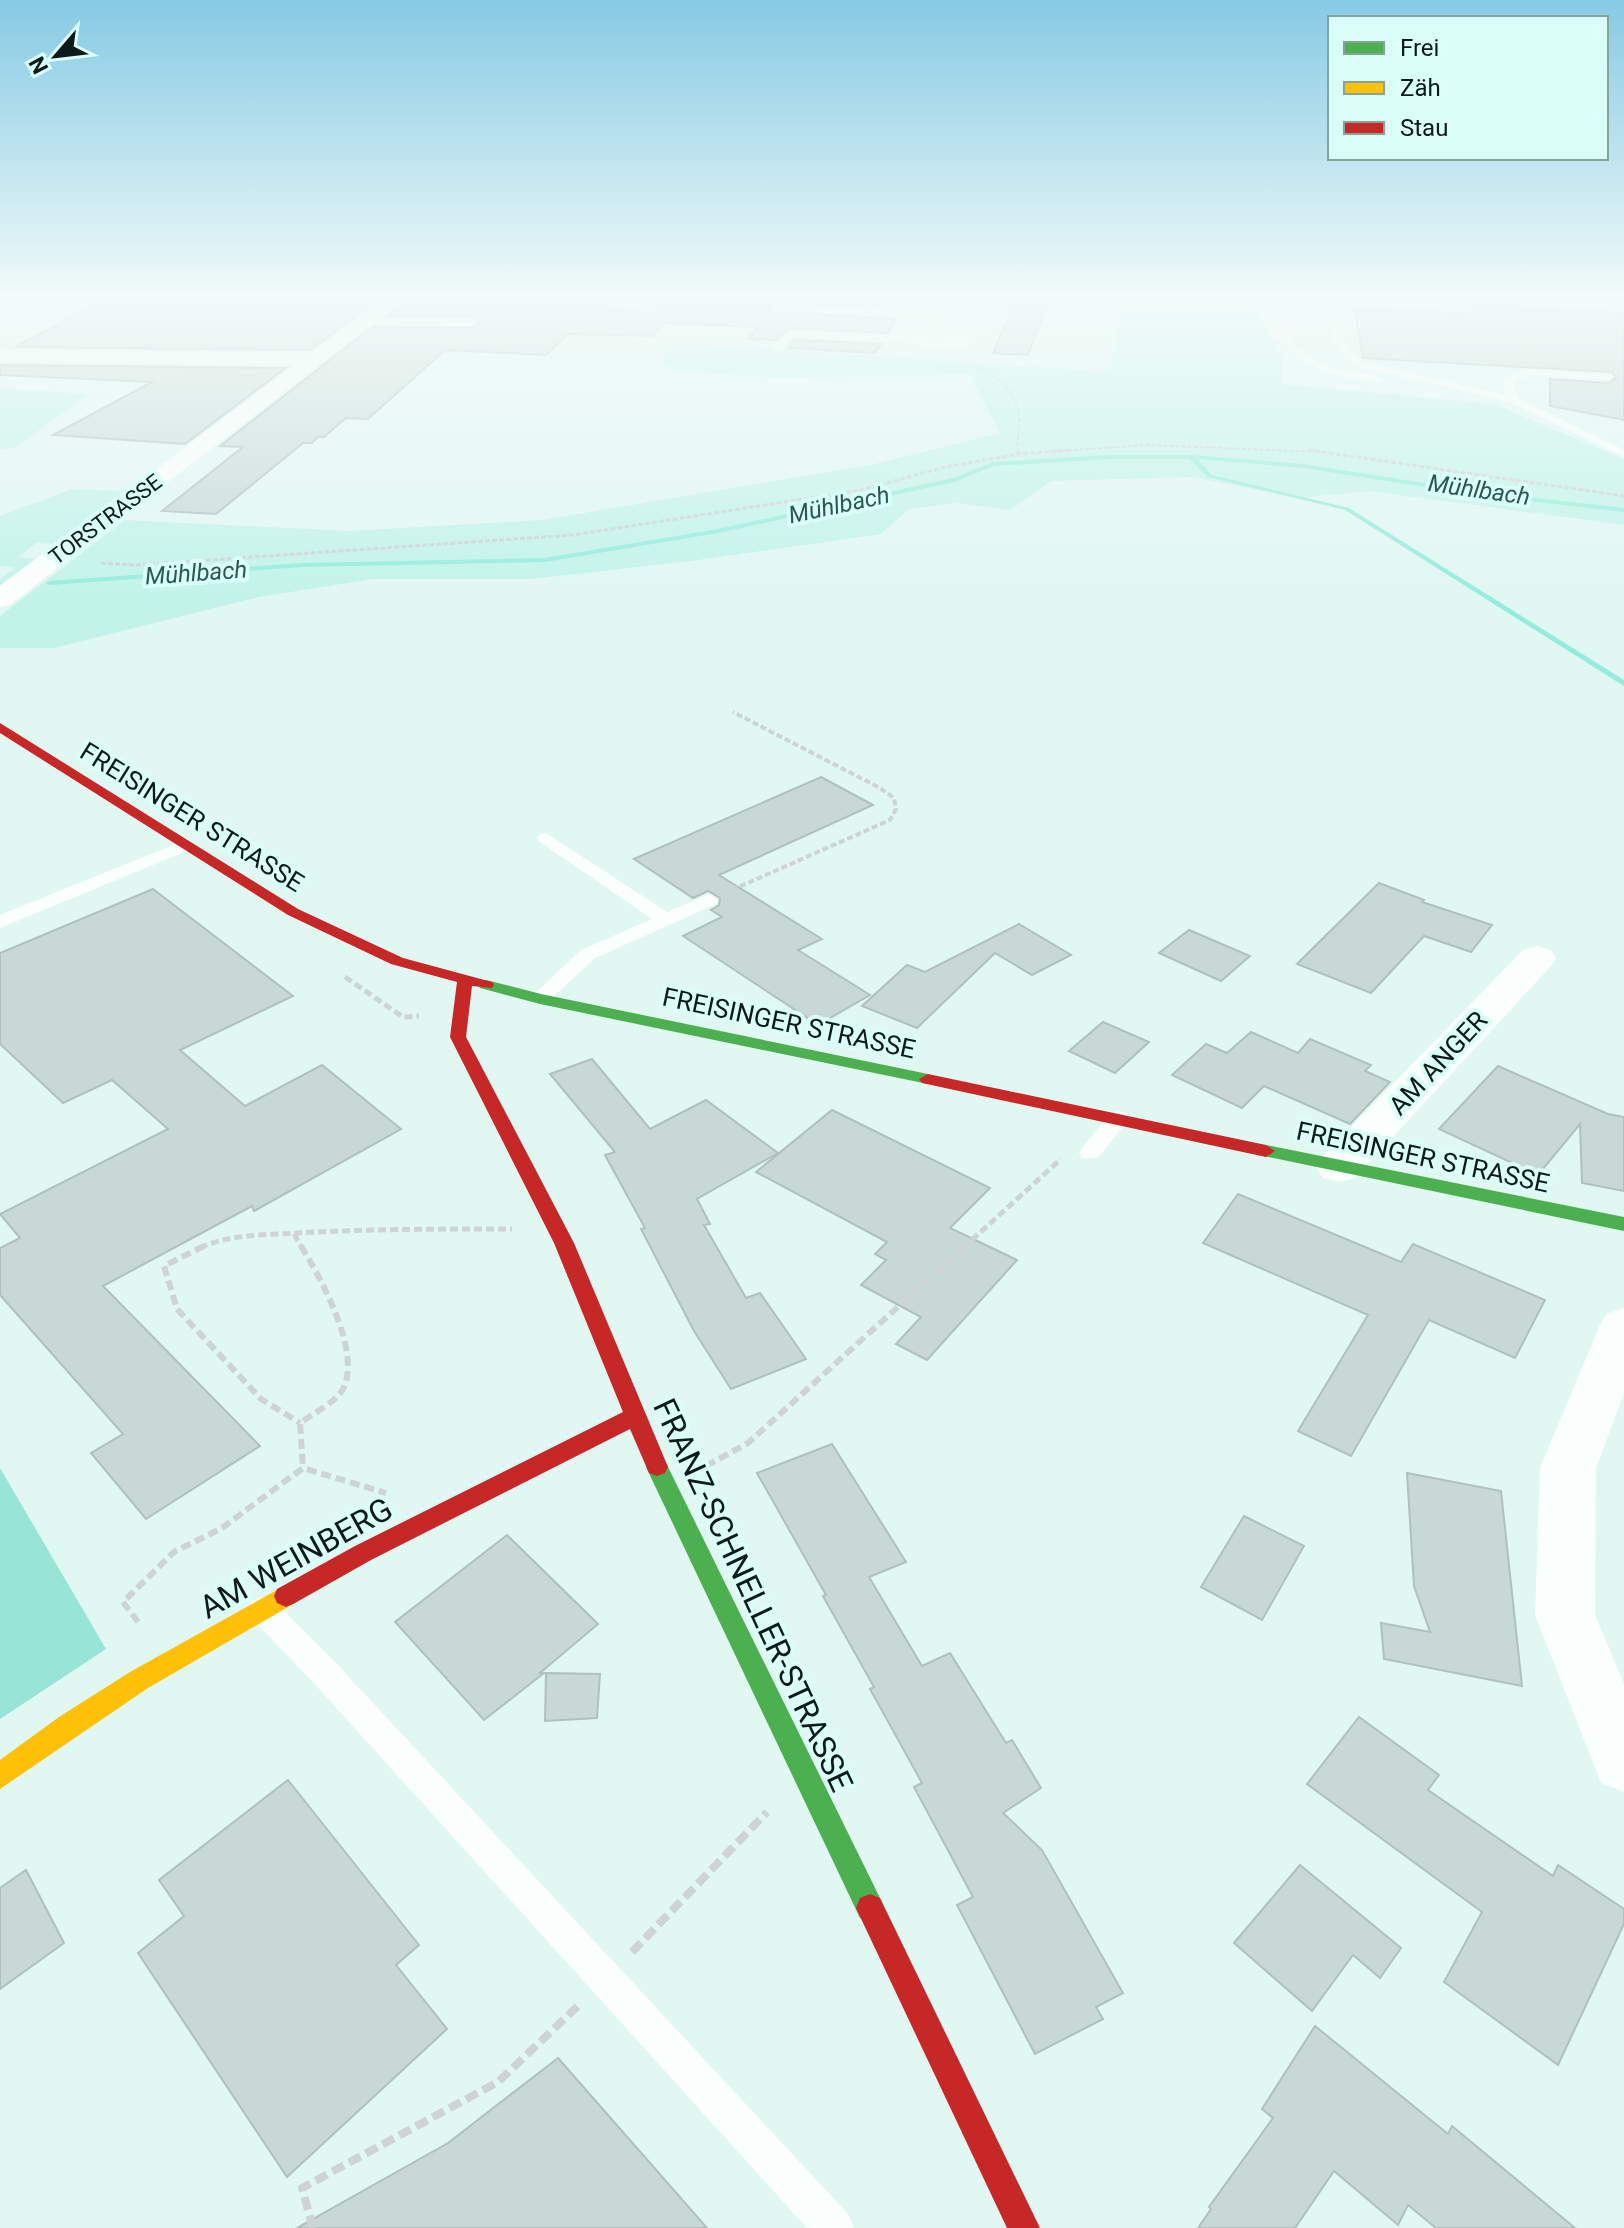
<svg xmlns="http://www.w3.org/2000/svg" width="1624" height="2228" viewBox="0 0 1624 2228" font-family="Roboto,sans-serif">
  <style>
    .green { fill: #c1f3e9 }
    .forest { fill: #98e4d6 }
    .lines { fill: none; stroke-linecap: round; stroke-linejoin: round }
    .stream { fill: #94ecdd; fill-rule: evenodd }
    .building { fill: #c8d9d5; stroke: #b0c0bd; stroke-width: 2 }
    .path-far5 { stroke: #cdd4d3; stroke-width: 2; stroke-dasharray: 4 2; stroke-linecap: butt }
    .path-far4 { stroke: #cdd4d3; stroke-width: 3; stroke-dasharray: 5 2; stroke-linecap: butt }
    .path-far3 { stroke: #cdd4d3; stroke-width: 4; stroke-dasharray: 6 3; stroke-linecap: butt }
    .path-far2 { stroke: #cdd4d3; stroke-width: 5; stroke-dasharray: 8 4; stroke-linecap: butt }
    .path-far1 { stroke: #cdd4d3; stroke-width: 6; stroke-dasharray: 10 5; stroke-linecap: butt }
    .path { stroke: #cdd4d3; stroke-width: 8; stroke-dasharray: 13 6; stroke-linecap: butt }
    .lane { fill: #fafefd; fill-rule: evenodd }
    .street { fill: #fafefd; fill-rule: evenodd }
    .fast { fill: #4caf50; fill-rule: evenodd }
    .slow { fill: #ffc107; fill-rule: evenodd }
    .jam { fill: #c62828; fill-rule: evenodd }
    .labels { text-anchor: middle; stroke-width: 8; stroke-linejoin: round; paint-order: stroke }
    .far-street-label { font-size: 22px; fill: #0c1a18; stroke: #d9fff7 }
    .far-water-label { font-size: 24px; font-style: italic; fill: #285a52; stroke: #d9fff7 }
    .street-label { font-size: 26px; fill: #0c1a18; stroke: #d9fff7 }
    .near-street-label { font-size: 32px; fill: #0c1a18; stroke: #d9fff7 }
  </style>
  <rect width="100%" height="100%" fill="#e1f7f2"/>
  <!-- green -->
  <g class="green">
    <polygon points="1123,294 1246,294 1282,356 1281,384 1494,404 1624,459 1624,525 1370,491 1296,498 1193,477 1051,481 1010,510 958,503 909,509 881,534 698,560 531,579 373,579 259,597 54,648 0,648 0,616 125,520 349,531 543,520 870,465 1000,433 969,374 782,378 677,371 660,362 674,343 1110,372"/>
    <polygon points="0,388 88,394 15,448 0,449"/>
    <polygon points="72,489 126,491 54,544 36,543 18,557 35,559 0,585 0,579 16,568 0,566 0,516"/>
  </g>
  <!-- forest -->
  <polygon class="forest" points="0,1468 106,1649 0,1719"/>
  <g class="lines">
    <!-- stream -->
    <polygon class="stream" points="1108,455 1191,455 1303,464 1476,491 1624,508 1624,512 1476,495 1303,468 1197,459 1212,475 1349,508 1624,680 1624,686 1345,510 1208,477 1189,459 1108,459 994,466 955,482 718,533 545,562 303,567 50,585 46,583 50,581 303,563 545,558 718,529 953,478 993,462"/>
  </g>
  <!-- building -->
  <g class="building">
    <polygon points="116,294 187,294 375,302 310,350 15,347"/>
    <polygon points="413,294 601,306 652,314 660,306 602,294 912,294 903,308 775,303 769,311 896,319 888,333 790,328 776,340 748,339 758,327 663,323 653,336 568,334 546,355 445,350 368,419 346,418 324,437 318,437 312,443 303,443 216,514 162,511 243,447 220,446 372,327 471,328 479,323 471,316 387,316"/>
    <polygon points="1018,294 1052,294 1028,355 993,353"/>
    <polygon points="1472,305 1624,313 1624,420 1550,406 1550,379 1608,383 1616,378 1612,372 1363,358 1354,307 1476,314"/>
    <polygon points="794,340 881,344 875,353 789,348"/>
    <polygon points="0,365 286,368 185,444 53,435 152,382 0,375"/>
    <polygon points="821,777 873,805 719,875 822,939 798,950 870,995 818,1025 683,936 722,917 711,910 719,905 720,898 708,891 693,898 634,859"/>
    <polygon points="1379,883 1424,900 1422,902 1492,925 1471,952 1424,936 1371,993 1297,964"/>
    <polygon points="153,889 293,996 180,1050 245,1106 322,1065 401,1129 254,1211 252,1206 103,1286 260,1446 146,1519 91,1453 123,1434 0,1295 0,1248 20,1238 0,1214 168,1129 112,1080 63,1103 0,1044 0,953"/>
    <polygon points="1019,924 1071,955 1032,975 995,953 917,1028 862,1006 907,965 925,972"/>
    <polygon points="1189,930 1250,956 1221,981 1159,953"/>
    <polygon points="1103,1022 1149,1042 1115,1073 1069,1051"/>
    <polygon points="1251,1032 1298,1053 1310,1039 1371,1065 1365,1071 1390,1082 1350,1124 1264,1086 1242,1108 1172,1075 1206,1044 1227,1053"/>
    <polygon points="592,1059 650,1129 706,1100 778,1153 697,1199 710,1224 704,1225 746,1298 760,1293 806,1359 731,1389 694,1331 641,1229 645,1228 605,1155 615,1152 550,1074"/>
    <polygon points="1498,1066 1608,1114 1624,1117 1624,1191 1582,1183 1580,1124 1538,1175 1439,1129"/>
    <polygon points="832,1110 990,1188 950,1228 1017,1260 927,1360 896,1344 921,1317 861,1285 886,1260 875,1254 887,1242 756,1172"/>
    <polygon points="1238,1194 1401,1262 1413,1244 1545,1300 1515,1358 1429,1320 1351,1456 1298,1431 1368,1315 1203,1243"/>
    <polygon points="832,1444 906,1562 869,1577 922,1666 950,1653 1006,1743 1012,1740 1041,1788 1003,1813 1042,1850 1123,1993 1096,2007 1103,2019 1035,2054 957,1905 973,1897 914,1787 922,1783 870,1689 874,1687 823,1596 826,1595 757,1473"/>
    <polygon points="1407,1473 1501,1491 1522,1686 1384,1659 1381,1623 1430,1632 1414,1586"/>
    <polygon points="1244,1516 1304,1546 1262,1620 1201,1587"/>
    <polygon points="507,1535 598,1624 540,1673 544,1673 484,1720 395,1622"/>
    <polygon points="546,1673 600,1674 597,1718 545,1721"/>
    <polygon points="1359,1717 1439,1775 1428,1790 1553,1876 1558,1865 1624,1909 1624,1924 1558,2065 1444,1982 1482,1912 1307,1784"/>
    <polygon points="288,1780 419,1945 396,1965 447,2029 287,2177 138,1953 184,1916 159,1880"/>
    <polygon points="1300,1865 1401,1948 1380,1978 1353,1955 1312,2011 1234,1943"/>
    <polygon points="26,1870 64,1943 0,1989 0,1888"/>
    <polygon points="1315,2026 1448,2134 1452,2126 1575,2228 1436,2228 1408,2205 1398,2225 1334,2171 1295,2228 1198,2228 1211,2209 1209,2207 1273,2118 1262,2109"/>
    <polygon points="558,2058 707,2228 297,2228 448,2143"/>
  </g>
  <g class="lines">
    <!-- path-far5 -->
    <g class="path-far5">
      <polyline points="44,320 66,320"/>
      <polyline points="124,328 139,324"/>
      <polyline points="199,330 213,327"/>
      <path d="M975,367C1003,378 1021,394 1019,426C1019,435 1016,444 1018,452"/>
      <polyline points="1044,452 1146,445 1322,452"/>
    </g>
    <!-- path-far4 -->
    <g class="path-far4">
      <polyline points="1017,450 1019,454"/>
      <polyline points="1308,450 1624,496"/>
      <polyline points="101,563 136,565 573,535 861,490 945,467 1019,454 1072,450"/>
    </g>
    <!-- path-far3 -->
    <polyline class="path-far3" points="732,890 890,820 896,809 894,798 880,788 733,712"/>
    <!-- path-far2 -->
    <g class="path-far2">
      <polyline points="345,977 403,1017 419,1016"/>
      <polyline points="294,1234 302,1248"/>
      <path d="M200,1248C228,1234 267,1235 297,1233C369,1229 440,1229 512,1229"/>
      <polyline points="963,1248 1061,1159"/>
    </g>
    <!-- path-far1 -->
    <g class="path-far1">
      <polyline points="204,1246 164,1266 177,1309 261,1399 300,1423"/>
      <path d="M301,1246C321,1279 362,1352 343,1389C336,1402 312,1414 300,1423L303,1468"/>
      <polyline points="706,1466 748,1443 965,1246"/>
      <polyline points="138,1622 123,1602 174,1552 222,1528 303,1468 386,1493"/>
    </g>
    <!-- path -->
    <g class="path">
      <polyline points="632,1952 767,1812"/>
      <polyline points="313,2228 302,2188 498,2082 580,2004"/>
    </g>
    <!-- lane -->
    <g class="lane">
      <polygon points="424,294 601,297 657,308 652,311 601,303"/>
      <path d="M1256,294H1265L1261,299C1281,332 1300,361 1340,370C1353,373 1372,372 1383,379L1378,382C1306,373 1289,361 1252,299Z"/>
      <path d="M1336,294H1344C1338,325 1336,341 1363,362L1506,395L1503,379L1528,369L1612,375L1613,377L1608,380L1529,375L1513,382L1518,398L1624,450V457L1509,402L1356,366C1327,343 1328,327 1336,294Z"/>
      <polygon points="1553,294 1574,294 1624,302 1624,308"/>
      <polygon points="775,306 931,312 936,315 931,318 772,311"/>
      <polygon points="366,319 471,319 476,322 471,325 363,324"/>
      <polygon points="790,331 919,337 924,340 919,343 793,337 780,351 774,351 774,347"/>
      <polygon points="546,833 667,912 709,894 718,900 716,904 595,958 547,1003 533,1003 530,999 533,995 581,950 652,919 540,842 537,838 540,834"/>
      <polygon points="188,839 197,844 194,848 0,928 0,915"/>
      <polygon points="1118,1111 1126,1113 1129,1118 1126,1123 1098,1158 1082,1158 1079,1153 1082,1148 1110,1113"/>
      <polygon points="263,1597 274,1601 334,1661 848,2214 854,2228 807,2228 312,1681 252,1619 248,1610 252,1601"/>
    </g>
    <!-- street -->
    <g class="street">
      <polygon points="390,294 410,294 10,605 0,607 0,586 295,365 0,362 0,350 311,353"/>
      <path d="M933,294H951L937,321L974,335L977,339C961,355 932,349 912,344L909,340L912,334ZM931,332L946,338L930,336Z"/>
      <polygon points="1537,946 1551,950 1556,958 1551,966 1355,1178 1339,1182 1323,1178 1316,1167 1323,1156 1523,950"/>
      <polygon points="1624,1308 1624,1394 1596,1468 1595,1615 1624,1684 1624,1792 1601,1783 1535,1615 1540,1468 1599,1327 1606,1314"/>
    </g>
    <!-- fast -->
    <g class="fast">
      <polygon points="486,980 541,994 928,1074 937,1079 928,1084 540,1004 480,988 478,985 480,982"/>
      <polygon points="1266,1145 1624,1217 1624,1231 1259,1155 1257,1151"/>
      <polygon points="657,1458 665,1461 668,1467 880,1898 884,1908 880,1918 870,1922 860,1918 646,1467 649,1461"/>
    </g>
    <!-- slow -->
    <polygon class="slow" points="286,1585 295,1589 298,1596 295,1603 148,1688 0,1789 0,1760 59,1717 130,1672"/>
    <!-- jam -->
    <g class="jam">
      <polygon points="0,723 298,909 403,958 492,982 494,985 492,988 472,986 466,1037 574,1243 668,1467 665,1473 657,1476 649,1473 630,1429 371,1560 295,1603 286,1607 277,1603 274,1596 277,1589 355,1546 623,1412 554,1243 450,1037 457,982 391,964 288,915 0,733"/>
      <polygon points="928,1074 1266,1145 1275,1151 1266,1157 922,1083 919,1079"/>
      <polygon points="870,1894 880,1898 1040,2228 1007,2228 856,1908 860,1898"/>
    </g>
  </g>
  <!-- sky -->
  <linearGradient id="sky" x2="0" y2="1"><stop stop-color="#86cae4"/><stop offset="0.49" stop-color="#f2fbf9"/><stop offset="1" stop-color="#f2fbf9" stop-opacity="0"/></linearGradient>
  <rect width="1624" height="606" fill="url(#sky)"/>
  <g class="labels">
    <!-- far-street labels -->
    <g class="far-street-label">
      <text transform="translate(105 519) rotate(-37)" y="8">TORSTRASSE</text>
    </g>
    <!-- far-water labels -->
    <g class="far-water-label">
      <text transform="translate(1479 490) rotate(8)" y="8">Mühlbach</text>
      <text transform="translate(839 505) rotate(-12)" y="8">Mühlbach</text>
      <text transform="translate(196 573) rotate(-4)" y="8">Mühlbach</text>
    </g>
    <!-- street labels -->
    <g class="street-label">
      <text transform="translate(192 817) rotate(32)" y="9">FREISINGER STRASSE</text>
      <text transform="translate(789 1023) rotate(12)" y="9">FREISINGER STRASSE</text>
      <text transform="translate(1438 1063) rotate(-47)" y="9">AM ANGER</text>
      <text transform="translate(1423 1157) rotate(12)" y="9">FREISINGER STRASSE</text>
    </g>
    <!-- near-street labels -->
    <g class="near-street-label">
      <text transform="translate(296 1558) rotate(-29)" y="11">AM WEINBERG</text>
      <text transform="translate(753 1595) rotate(65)" y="11">FRANZ-SCHNELLER-STRASSE</text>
    </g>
  </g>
  <!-- legend -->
  <rect x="1328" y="16" width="280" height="144" fill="#d9fff7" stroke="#87a39e" stroke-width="2"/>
  <rect x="1344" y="42" width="40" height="12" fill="#4caf50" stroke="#87a39e" stroke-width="2"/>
  <text x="1400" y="56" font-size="24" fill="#0c1a18">Frei</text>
  <rect x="1344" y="82" width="40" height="12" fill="#ffc107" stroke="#87a39e" stroke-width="2"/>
  <text x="1400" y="96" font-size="24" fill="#0c1a18">Zäh</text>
  <rect x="1344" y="122" width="40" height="12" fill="#c62828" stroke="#87a39e" stroke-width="2"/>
  <text x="1400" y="136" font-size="24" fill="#0c1a18">Stau</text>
  <!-- north arrow -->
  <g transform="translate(56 56) rotate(242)" stroke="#d9fff7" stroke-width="6" paint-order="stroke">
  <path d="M0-6L14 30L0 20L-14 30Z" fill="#0c1a18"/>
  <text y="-12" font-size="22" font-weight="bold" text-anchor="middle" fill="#0c1a18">N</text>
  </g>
</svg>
